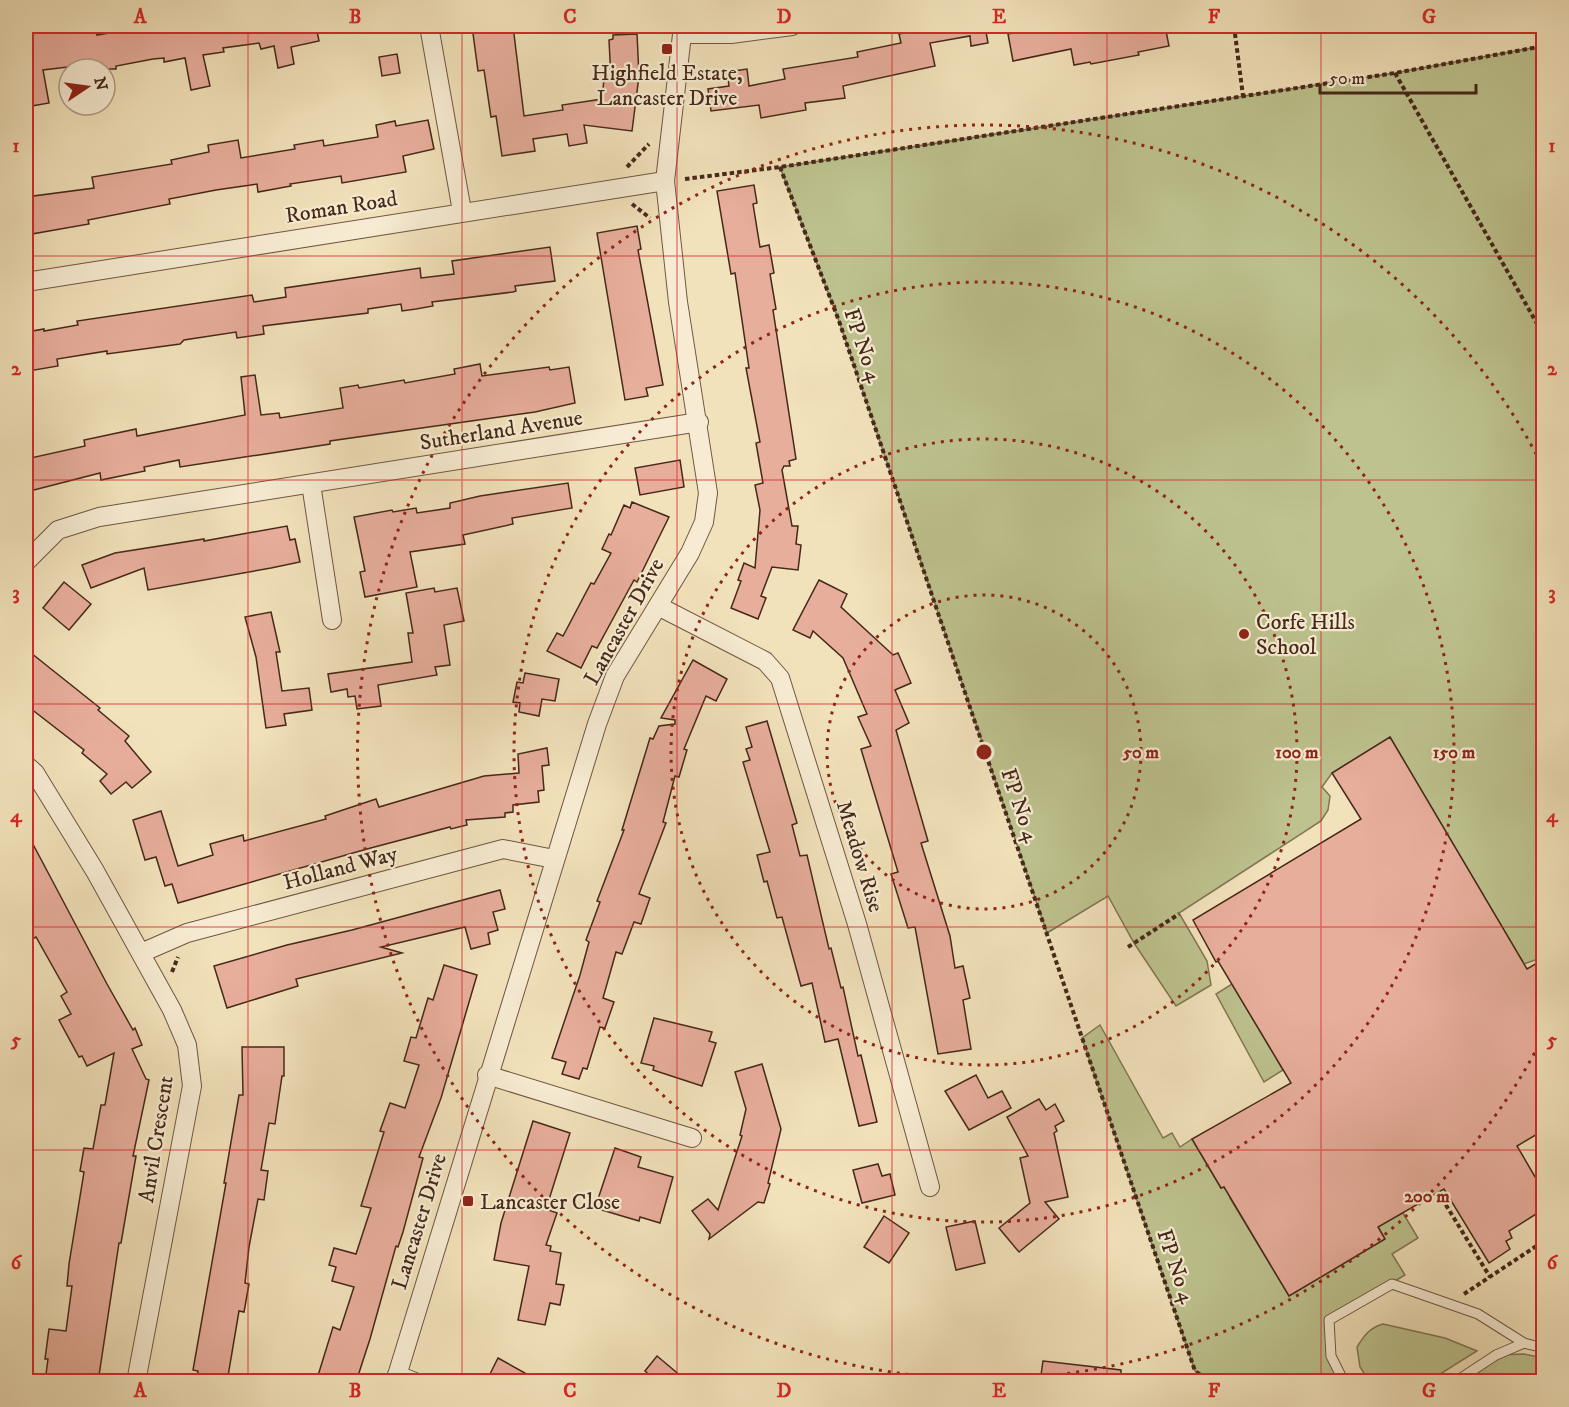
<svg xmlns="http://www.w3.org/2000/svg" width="1569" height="1407" viewBox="0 0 1569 1407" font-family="'IM FELL DW Pica',serif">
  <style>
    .green { fill: #bdc28e; stroke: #817554; stroke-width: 1.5 }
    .building { fill: #e8ae9c; stroke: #452819; stroke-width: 1.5 }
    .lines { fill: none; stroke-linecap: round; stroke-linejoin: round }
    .lane-casing { stroke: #705642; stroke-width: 11 }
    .street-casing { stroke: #705642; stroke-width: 20 }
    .path { stroke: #452819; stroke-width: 4; stroke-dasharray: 4.5 3; stroke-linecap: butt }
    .lane { stroke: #f7ecd3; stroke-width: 9 }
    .street { stroke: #f7ecd3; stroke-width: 18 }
    .grid { fill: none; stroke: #d62828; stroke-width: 1.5; stroke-opacity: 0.55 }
    .ring { fill: none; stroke: #8f2418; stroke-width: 3; stroke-dasharray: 3 6 }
    .poi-dot { fill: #8f2418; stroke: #f7ecd3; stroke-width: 2 }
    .labels { text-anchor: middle; stroke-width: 4.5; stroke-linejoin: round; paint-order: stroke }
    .poi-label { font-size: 22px; fill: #452819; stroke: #f7ecd3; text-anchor: start }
    .street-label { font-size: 22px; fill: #452819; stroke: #f7ecd3 }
    .centre { fill: #8f2418; stroke: #f7ecd3; stroke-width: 3 }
    .ring-label { font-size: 18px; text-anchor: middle; font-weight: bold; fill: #8f2418; stroke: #f7ecd3; stroke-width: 4.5; stroke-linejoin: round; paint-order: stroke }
    .neatline { fill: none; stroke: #d62828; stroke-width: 2 }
    .grid-label { font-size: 20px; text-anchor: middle; font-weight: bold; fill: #d62828 }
  </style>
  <rect width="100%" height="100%" fill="#f2e2bb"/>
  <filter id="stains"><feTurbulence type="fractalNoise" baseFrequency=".00333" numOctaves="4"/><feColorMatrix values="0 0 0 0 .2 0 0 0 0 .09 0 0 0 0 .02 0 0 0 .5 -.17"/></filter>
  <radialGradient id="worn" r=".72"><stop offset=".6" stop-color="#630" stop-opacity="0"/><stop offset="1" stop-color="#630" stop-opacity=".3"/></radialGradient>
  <!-- green -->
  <g class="green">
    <polygon points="1543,46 1543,957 1524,964 1390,737 1332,773 1322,787 1330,796 1328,810 1321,821 1179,913 1207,961 1211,985 1176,1006 1134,943 1108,896 1047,933 839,321 780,167 1395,73"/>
    <polygon points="1232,984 1283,1070 1264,1082 1216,994"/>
    <polygon points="1100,1025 1163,1138 1172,1133 1180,1147 1192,1139 1221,1188 1261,1167 1230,1198 1289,1296 1385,1239 1371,1214 1390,1204 1397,1216 1403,1213 1418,1238 1392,1254 1405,1275 1329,1320 1331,1356 1344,1381 1211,1381 1195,1371 1082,1038"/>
    <path d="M1383,1324L1445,1338L1477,1351L1429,1381H1369L1360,1367L1357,1347C1364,1336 1369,1328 1383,1324Z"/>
    <polygon points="1524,1354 1543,1358 1543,1381 1455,1382 1496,1355"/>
  </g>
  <!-- building -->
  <g class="building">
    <polygon points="81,26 96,26 97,35 142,27 142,30 166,26 316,26 319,41 291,47 294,64 278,68 274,46 261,49 259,43 223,48 224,52 203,55 210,86 191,90 185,58 164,62 164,58 153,59 116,66 116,69 76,69 76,66 43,70 49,103 26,107 26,34"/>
    <polygon points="472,26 513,26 524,116 563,110 562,105 602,99 604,79 611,80 609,40 613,39 613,35 637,34 639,76 632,131 584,125 587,143 569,146 567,134 533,139 535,151 502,156 496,116 491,117 484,70 478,71"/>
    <polygon points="913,26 985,26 988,43 971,46 970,36 930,43 935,66 843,86 845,98 805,103 806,110 761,118 759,105 711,111 708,89 729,86 727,72 747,69 749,86 785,79 783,69 858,57 857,52 901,43 899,34 914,31"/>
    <polygon points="1047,26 1165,26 1169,46 1138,52 1139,55 1091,64 1090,62 1074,65 1071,49 1013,61 1008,34"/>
    <polygon points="397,54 400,73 382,76 379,57"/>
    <polygon points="428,120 434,149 403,156 406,172 342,183 341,176 290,184 291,186 258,192 257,184 216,190 169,199 170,204 88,220 89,224 26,235 26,197 94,188 92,177 172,164 171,160 209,152 208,145 238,140 241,158 295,149 294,145 323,140 324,146 378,137 376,125 395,121 396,126"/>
    <polygon points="754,185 757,203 753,204 760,247 769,245 774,273 770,274 776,309 773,310 796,459 789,461 790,466 784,466 782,470 792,526 798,526 796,544 801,545 798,570 772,567 761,596 766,598 758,619 731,608 741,581 738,580 744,563 755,568 760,510 755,485 763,483 756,443 760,442 746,368 749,368 735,273 731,274 717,191"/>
    <polygon points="637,226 641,249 638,250 663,385 646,388 648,396 625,400 597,233"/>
    <polygon points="550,247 555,281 515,286 516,291 513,292 432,302 433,306 416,309 402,311 401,304 368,309 368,313 263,326 264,334 237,338 236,332 184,340 180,344 107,354 107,351 57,359 58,366 29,371 26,350 27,332 44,329 44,331 78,325 77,321 252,295 254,302 286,297 285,288 420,268 421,278 454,274 452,261"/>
    <polygon points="480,364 482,376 549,367 550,370 569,367 575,403 535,412 330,441 330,444 180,467 179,460 144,467 145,471 101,480 100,473 26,492 26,459 85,446 84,440 136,429 137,436 245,415 241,377 255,375 261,415 279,413 280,418 343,408 340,388 358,385 359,388 404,380 405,383 455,374 454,369"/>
    <polygon points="680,460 684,487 640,495 635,468"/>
    <polygon points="568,483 572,508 512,518 513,524 463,535 465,544 410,552 417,587 365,597 360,572 365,571 354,517 392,510 393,512 416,508 417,513 450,508 450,503 480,496"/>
    <polygon points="632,502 669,517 637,582 634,580 597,648 592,646 581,668 547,651 557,633 563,636 591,583 594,584 611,553 602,549 609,534 611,535 624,505 630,508"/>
    <polygon points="287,526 290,540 295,539 300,562 271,568 148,590 144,568 91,588 82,565 115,553 204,539 204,541"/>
    <polygon points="819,580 847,594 841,607 893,655 898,653 911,683 895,690 909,723 896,730 928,841 921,843 950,936 955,968 963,966 970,998 963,1000 971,1049 938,1054 915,927 908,928 891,874 898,872 861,749 871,746 858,717 867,714 843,658 813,631 810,638 793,630"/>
    <polygon points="64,582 91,604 69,630 43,608"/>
    <polygon points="434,588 435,592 457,588 464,621 444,625 450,665 435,667 437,675 378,685 381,706 357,709 355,696 348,697 347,689 331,692 328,674 412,662 408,633 413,633 406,593"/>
    <polygon points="271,612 280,652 276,652 282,691 309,688 312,710 284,714 286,725 266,728 256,657 245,617"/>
    <polygon points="26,649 100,708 98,710 129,736 125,741 151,772 132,788 126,782 111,794 100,781 107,774 82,753 84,750 26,705"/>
    <polygon points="693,660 727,679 716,701 706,696 684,749 687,750 679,777 675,776 663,822 666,823 639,894 650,898 641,924 634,922 622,954 616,952 603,998 614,1002 605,1028 600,1027 587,1069 583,1068 579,1079 562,1074 566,1062 552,1058 580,975 589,942 586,940 600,902 597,901 624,830 622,830 650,738 653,739 659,726 675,724 675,720 661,718"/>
    <polygon points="525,673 559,679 555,701 542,699 539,716 519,712 520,703 513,702 517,682 523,683"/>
    <polygon points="767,721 797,823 792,825 800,856 807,855 829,949 831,948 841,988 843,987 858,1056 861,1055 877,1122 859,1126 838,1039 825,1042 812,983 801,986 782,917 777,918 767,881 764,882 757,855 770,852 743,762 750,760 746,749 752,747 746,727"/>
    <polygon points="1390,737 1527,969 1544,959 1544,1130 1517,1146 1544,1192 1544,1209 1509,1231 1512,1238 1506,1241 1510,1249 1489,1263 1444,1189 1378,1227 1385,1239 1289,1296 1224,1187 1221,1188 1192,1139 1291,1083 1218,961 1216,962 1193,920 1361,819 1332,773"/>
    <polygon points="547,748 549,765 542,766 544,790 538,791 539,802 513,805 513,812 505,813 505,817 466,820 467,825 451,829 450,827 367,849 178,903 172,884 165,886 156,857 145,860 133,820 161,811 178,866 213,855 210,844 243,835 244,841 326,819 325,816 376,799 379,807 484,776 519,773 518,754"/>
    <polygon points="26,831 107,984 133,1030 135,1028 142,1045 132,1049 146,1079 149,1080 133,1156 136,1156 121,1243 119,1243 98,1382 45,1382 48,1359 45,1359 49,1329 66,1331 72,1286 67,1286 69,1264 84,1172 80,1171 84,1148 93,1149 101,1105 105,1105 114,1053 87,1066 82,1056 79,1057 59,1020 71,1014 61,996 67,992 36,937 26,942"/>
    <polygon points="500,890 505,909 493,912 498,930 488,933 490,944 471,949 465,927 381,947 402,953 296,979 298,986 227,1008 214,966 287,945 352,930"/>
    <polygon points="444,965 477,975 441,1098 419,1157 423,1158 403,1232 398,1247 396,1246 370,1339 356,1382 316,1382 333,1327 340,1330 354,1287 332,1281 336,1267 329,1265 334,1248 356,1254 371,1208 361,1206 384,1132 380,1131 390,1103 405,1108 419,1065 404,1061 411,1037 416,1038 428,998 433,1000"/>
    <polygon points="654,1018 712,1032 709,1041 716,1043 702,1086 653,1070 654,1066 641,1063"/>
    <polygon points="242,1047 284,1047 284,1076 282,1076 275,1124 269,1123 261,1170 268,1171 264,1200 258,1199 249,1247 245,1283 249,1284 244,1312 239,1311 227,1382 197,1382 198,1371 193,1370 226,1183 224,1183 239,1095 243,1095"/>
    <polygon points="762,1064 781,1129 768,1183 770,1184 764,1203 758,1202 709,1239 710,1234 692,1211 708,1199 718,1210 742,1136 740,1135 746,1109 735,1072"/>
    <polygon points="976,1075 988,1098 1002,1091 1011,1108 969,1130 945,1091"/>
    <polygon points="1039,1099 1046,1110 1055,1104 1064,1121 1055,1126 1057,1131 1054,1133 1068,1197 1045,1202 1059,1219 1019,1252 999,1228 1030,1203 1020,1158 1028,1156 1007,1117"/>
    <polygon points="533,1121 570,1133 546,1209 557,1213 546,1245 551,1246 550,1251 561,1253 556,1284 564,1285 560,1305 550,1303 545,1325 518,1320 529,1266 494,1260 501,1223"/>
    <polygon points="615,1148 641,1157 638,1167 673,1177 660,1223 640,1217 639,1221 595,1208"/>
    <polygon points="878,1164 882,1176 890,1174 895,1195 862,1203 853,1170"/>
    <polygon points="884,1216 909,1233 889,1263 864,1247"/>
    <polygon points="975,1221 985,1263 956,1270 946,1227"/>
    <polygon points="657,1356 688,1382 657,1382 645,1371"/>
    <polygon points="498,1358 541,1382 486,1382"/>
    <polygon points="1043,1361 1121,1370 1121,1382 1040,1382"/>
  </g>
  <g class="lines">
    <!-- lane casing -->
    <g class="lane-casing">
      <g id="lane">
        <polyline points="1344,1382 1331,1356 1329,1320 1392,1284 1478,1314 1524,1343 1544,1348"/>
        <polyline points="1455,1382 1496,1355 1524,1343"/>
      </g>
    </g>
    <!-- street casing -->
    <g class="street-casing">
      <g id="street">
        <polyline points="429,26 462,211"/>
        <polyline points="682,34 731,34 792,26"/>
        <polyline points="26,282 665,181"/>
        <polyline points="311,484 332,620"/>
        <polyline points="26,562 58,530 99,517 699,422"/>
        <polyline points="658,606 765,661 780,678 857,924 930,1187"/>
        <polyline points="26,765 35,773 95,871 172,1010 187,1045 192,1086 136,1382"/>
        <polyline points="141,953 187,933 503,849 554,859"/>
        <polyline points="487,1075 692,1138"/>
        <polyline points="397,1375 415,1382"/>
        <polyline points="395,1382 597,724 615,676 690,553 704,522 708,493 678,302 665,181 683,26"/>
      </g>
    </g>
    <!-- path -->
    <g class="path">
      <polyline points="1234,26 1243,96"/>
      <polyline points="1395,73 1544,336"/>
      <polyline points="627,167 649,144"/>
      <polyline points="780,167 839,321 1195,1371 1211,1382"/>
      <polyline points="685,179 780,167 1395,73 1544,46"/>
      <polyline points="632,204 650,218"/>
      <polyline points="1128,947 1179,914"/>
      <polyline points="172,972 178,957"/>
      <polyline points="1438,1192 1490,1277"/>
      <polyline points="1464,1294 1544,1241"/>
    </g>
    <!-- lane -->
    <use href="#lane" class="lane"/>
    <!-- street -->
    <use href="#street" class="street"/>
  </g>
  <!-- grid -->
  <path class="grid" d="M248,26V1382M462,26V1382M677,26V1382M892,26V1382M1107,26V1382M1321,26V1382M26,256H1544M26,480H1544M26,704H1544M26,927H1544M26,1150H1544"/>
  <!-- distance rings -->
  <g class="ring">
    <circle cx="984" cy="752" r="157"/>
    <circle cx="984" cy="752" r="313"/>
    <circle cx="984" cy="752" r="470"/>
    <path d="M1543 1037A627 627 0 1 1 1543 467"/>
  </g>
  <!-- markers -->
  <g class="poi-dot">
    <rect x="661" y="43" width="12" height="12" rx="3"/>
    <circle cx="1244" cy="634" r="6"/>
    <rect x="462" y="1195" width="12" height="12" rx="3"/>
  </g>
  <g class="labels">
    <!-- poi labels -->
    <g class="poi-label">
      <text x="667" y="80" text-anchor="middle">Highfield Estate,<tspan x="667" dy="25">Lancaster Drive</tspan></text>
      <text x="1256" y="629">Corfe Hills<tspan x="1256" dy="25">School</tspan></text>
      <text x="480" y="1209">Lancaster Close</text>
    </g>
    <!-- street labels -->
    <g class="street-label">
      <text transform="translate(341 206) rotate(-9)" y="8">Roman Road</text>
      <text transform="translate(864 345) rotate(71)" y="8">FP No 4</text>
      <text transform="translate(501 429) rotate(-9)" y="8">Sutherland Avenue</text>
      <text transform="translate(623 621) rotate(-61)" y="8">Lancaster Drive</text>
      <text transform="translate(1021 805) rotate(71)" y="8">FP No 4</text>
      <text transform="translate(861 856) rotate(73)" y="8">Meadow Rise</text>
      <text transform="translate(340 867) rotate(-15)" y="8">Holland Way</text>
      <text transform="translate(155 1139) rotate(-81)" y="8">Anvil Crescent</text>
      <text transform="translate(418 1221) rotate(-73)" y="8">Lancaster Drive</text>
      <text transform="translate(1177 1266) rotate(71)" y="8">FP No 4</text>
    </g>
  </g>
  <circle cx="984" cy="752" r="9" class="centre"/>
  <g class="ring-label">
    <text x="1141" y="758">50 m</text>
    <text x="1297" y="758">100 m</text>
    <text x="1454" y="758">150 m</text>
    <text x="1427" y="1202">200 m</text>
  </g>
  <!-- margin -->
  <rect width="1569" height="1407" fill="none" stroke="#f2e2bb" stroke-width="66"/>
  <!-- north arrow -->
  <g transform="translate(87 87) rotate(77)"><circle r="28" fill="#f7ecd3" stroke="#b09e89" stroke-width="1.5"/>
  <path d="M0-4.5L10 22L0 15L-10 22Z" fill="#8f2418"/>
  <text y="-9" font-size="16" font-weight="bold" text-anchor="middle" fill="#452819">N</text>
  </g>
  <!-- scale -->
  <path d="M1320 84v9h156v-9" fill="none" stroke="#452819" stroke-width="3"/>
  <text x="1329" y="84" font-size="18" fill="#452819" stroke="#f7ecd3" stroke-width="4.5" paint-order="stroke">50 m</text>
  <rect x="33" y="33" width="1503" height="1341" class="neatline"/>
  <g class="grid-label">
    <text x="140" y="23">A</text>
    <text x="355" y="23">B</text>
    <text x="570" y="23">C</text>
    <text x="784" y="23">D</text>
    <text x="999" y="23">E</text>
    <text x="1214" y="23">F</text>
    <text x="1429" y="23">G</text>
    <text x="16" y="152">1</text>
    <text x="1552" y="152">1</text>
    <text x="16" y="375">2</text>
    <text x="1552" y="375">2</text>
    <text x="16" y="599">3</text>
    <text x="1552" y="599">3</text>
    <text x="16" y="822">4</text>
    <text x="1552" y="822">4</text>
    <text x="16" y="1046">5</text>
    <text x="1552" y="1046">5</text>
    <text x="16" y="1269">6</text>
    <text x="1552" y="1269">6</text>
    <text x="140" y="1397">A</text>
    <text x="355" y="1397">B</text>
    <text x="570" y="1397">C</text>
    <text x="784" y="1397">D</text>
    <text x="999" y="1397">E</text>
    <text x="1214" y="1397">F</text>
    <text x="1429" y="1397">G</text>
  </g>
  <rect width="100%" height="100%" filter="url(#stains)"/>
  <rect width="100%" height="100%" fill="url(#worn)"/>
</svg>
